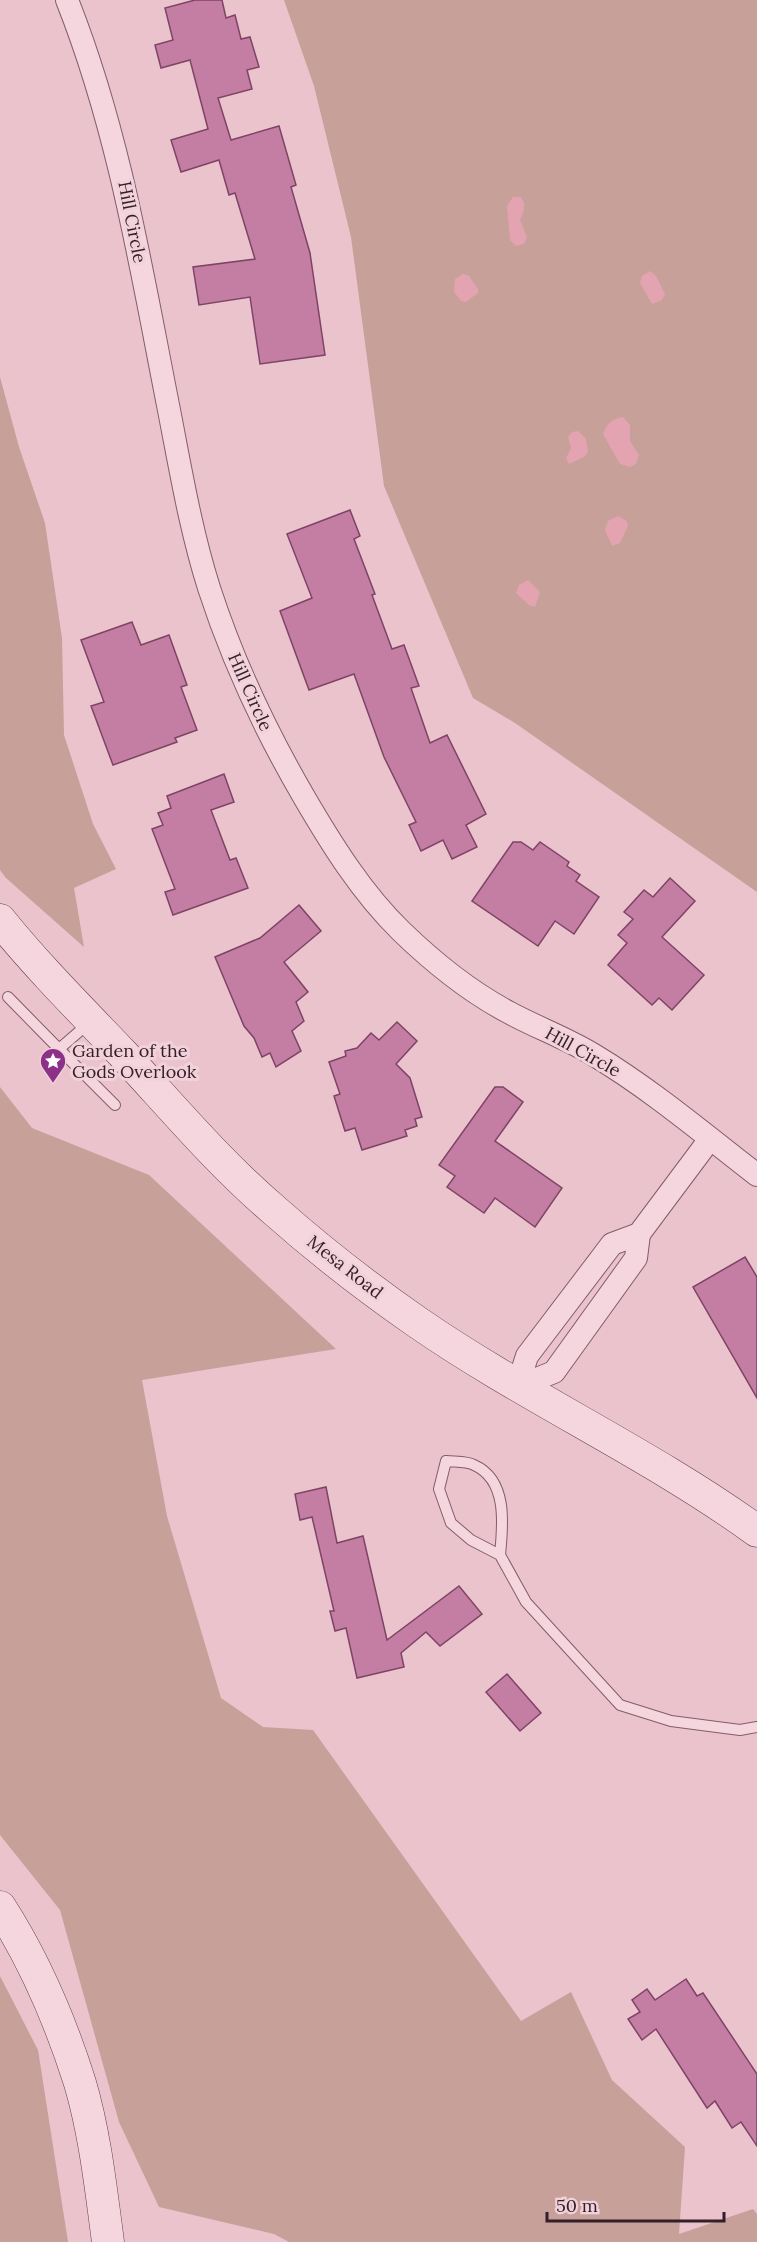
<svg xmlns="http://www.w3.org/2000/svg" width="757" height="2242" viewBox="0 0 757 2242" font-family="Lora,serif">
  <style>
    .green { fill: #c7a099 }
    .sand { fill: #e3a3b1 }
    .building { fill: #c47da3; stroke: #7f4465; stroke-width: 1.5 }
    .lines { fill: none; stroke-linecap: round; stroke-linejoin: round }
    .service-casing { stroke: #825c6c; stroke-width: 12 }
    .minor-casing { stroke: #825c6c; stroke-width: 24 }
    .secondary-casing { stroke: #643f50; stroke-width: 33 }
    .service { stroke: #f5d6de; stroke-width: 10 }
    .minor { stroke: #f5d6de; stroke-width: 22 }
    .secondary { stroke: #f5d6de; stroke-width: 32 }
    .labels { text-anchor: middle; stroke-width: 6; stroke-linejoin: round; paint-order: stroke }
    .street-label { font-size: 18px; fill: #341e28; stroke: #f2d2da }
    .poi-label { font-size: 18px; fill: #341e28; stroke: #f2d2da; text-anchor: start }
  </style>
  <rect width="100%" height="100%" fill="#eac3cd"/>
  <!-- green -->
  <g class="green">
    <polygon points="284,0 757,0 757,892 515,723 473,698 384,486 351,237 314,86"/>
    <polygon points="0,377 19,447 45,523 62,638 64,735 93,824 116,869 74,888 84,947 6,878 0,870"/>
    <polygon points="0,1087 32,1128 149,1175 336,1349 142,1380 167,1516 221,1698 263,1727 313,1730 521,2021 571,1992 612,2080 685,2147 679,2234 753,2209 757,2214 757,2242 289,2242 274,2234 159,2207 119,2122 60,1910 0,1835"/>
    <polygon points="0,1976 38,2050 68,2242 0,2242"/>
  </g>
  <!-- sand -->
  <g class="sand">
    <path d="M513,197H520C528,204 523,212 520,220L527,237L524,244L516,246L510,240L507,206Z"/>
    <polygon points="650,271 656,276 665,294 662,300 652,304 640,283 642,276"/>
    <polygon points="463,274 469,276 478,289 478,293 466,302 461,301 454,292 455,279"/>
    <path d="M623,417L630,425V441L639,455L636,464L630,467L620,464L603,434C606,424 613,418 623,417Z"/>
    <polygon points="578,431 586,439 588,452 584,457 569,464 566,458 571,448 568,437 572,432"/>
    <polygon points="618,516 627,521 628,526 620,543 612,546 605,530 608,521"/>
    <polygon points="528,580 540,592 535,607 529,605 516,593 519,585"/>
  </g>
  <!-- building -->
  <g class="building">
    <polygon points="195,0 222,0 226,18 235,15 241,39 250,37 259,67 247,70 252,89 218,98 231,140 279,126 296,185 291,187 310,253 325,355 260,364 250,297 199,305 193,267 255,259 235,193 229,195 219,160 181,172 171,140 208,129 190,60 161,68 155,45 173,40 165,8"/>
    <polygon points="350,510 360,536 354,539 375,594 372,595 392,649 404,645 419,686 411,688 430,743 447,735 486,814 466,825 477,847 452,859 443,840 421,851 409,825 416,822 384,757 354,674 309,690 280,611 312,598 287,534"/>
    <polygon points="132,622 141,645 169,635 187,685 181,687 197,730 175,738 177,742 113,765 91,706 104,702 81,640"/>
    <polygon points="224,774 234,802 211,810 230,860 236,858 248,888 173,915 165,892 175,889 152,829 163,825 158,813 171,808 167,796"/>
    <polygon points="513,842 521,842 533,850 540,842 569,862 567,866 580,875 576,881 599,897 574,934 555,921 538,946 472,901"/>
    <polygon points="670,878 695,901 662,937 704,975 672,1010 659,998 652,1005 608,965 627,943 618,935 633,919 624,912 644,890 653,897"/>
    <polygon points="299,905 321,931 284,962 308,992 296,1002 304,1021 292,1031 301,1051 276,1067 270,1053 262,1057 254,1038 244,1026 215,957 260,938"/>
    <polygon points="397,1022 417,1041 396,1064 410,1078 422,1117 415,1119 417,1126 405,1130 407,1136 362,1150 355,1128 345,1131 334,1096 340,1094 329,1062 346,1056 345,1051 357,1048 371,1033 379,1040"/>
    <polygon points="495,1087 503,1087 523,1102 495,1141 562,1188 535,1227 495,1198 484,1213 447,1187 455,1176 439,1165"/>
    <polygon points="745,1257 757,1277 757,1398 693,1287"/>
    <polygon points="326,1487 337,1543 363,1536 387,1640 459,1586 482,1614 440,1646 426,1632 401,1653 404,1667 357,1678 346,1628 335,1631 330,1611 334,1611 312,1517 300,1520 295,1494"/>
    <polygon points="507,1674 541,1713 520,1731 486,1692"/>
    <polygon points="686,1979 697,1996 703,1993 757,2074 757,2146 741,2122 732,2128 715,2101 707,2108 656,2029 642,2040 628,2019 640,2012 632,2000 647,1989 655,2000"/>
  </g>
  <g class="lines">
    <!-- service casing -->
    <g class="service-casing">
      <g id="service">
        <polyline points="8,997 59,1049 89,1023"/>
        <polyline points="59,1049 115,1105"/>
        <path d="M500,1555C503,1525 508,1480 474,1465C467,1461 455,1462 446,1461L439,1489L451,1523L471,1540L500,1555L526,1602L620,1705L671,1721L740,1730L757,1727"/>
      </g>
    </g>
    <!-- minor casing -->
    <g class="minor-casing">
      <g id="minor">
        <path d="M67,0C119,131 141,268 168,405C180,466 190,528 209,588C233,662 265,730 304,797C332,845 362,893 401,931C434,963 470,992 510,1013C538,1028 568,1039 594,1055C652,1090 704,1134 757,1175"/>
        <polyline points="517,1387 527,1356 612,1244 639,1234 710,1139"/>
        <polyline points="517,1387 554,1372 636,1258 639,1234"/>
      </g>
    </g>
    <!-- secondary casing -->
    <g class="secondary-casing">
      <g id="secondary">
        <path d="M0,920C38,967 81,1010 123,1054C172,1107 219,1163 274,1210C319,1250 368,1288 417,1322C527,1398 649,1453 757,1531"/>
        <path d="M0,1907C34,1960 61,2023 80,2083C95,2134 101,2189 108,2242"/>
      </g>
    </g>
    <!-- service -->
    <use href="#service" class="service"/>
    <!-- minor -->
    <use href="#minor" class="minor"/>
    <!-- secondary -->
    <use href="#secondary" class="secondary"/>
  </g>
  <!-- icons -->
  <defs>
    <g id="sight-pin" transform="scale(1.35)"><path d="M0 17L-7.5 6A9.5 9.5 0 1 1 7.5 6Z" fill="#8c3188" stroke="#f2d2da"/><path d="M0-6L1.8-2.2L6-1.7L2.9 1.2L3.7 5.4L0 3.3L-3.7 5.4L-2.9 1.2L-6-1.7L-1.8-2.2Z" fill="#fff"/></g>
  </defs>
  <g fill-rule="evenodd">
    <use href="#sight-pin" x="53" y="1061"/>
  </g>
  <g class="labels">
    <!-- street labels -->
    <g class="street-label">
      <text transform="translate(132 222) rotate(79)" y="6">Hill Circle</text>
      <text transform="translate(250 692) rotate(66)" y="6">Hill Circle</text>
      <text transform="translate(583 1052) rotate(29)" y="6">Hill Circle</text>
      <text transform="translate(345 1267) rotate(38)" y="6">Mesa Road</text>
    </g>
    <!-- poi labels -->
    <g class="poi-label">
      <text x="72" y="1057">Garden of the<tspan x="72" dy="21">Gods Overlook</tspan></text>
    </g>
  </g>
  <!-- scale -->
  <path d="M547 2212v9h177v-9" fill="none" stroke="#341e28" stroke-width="3"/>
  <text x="556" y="2212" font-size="18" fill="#341e28" stroke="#f2d2da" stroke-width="4.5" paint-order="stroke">50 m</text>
</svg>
